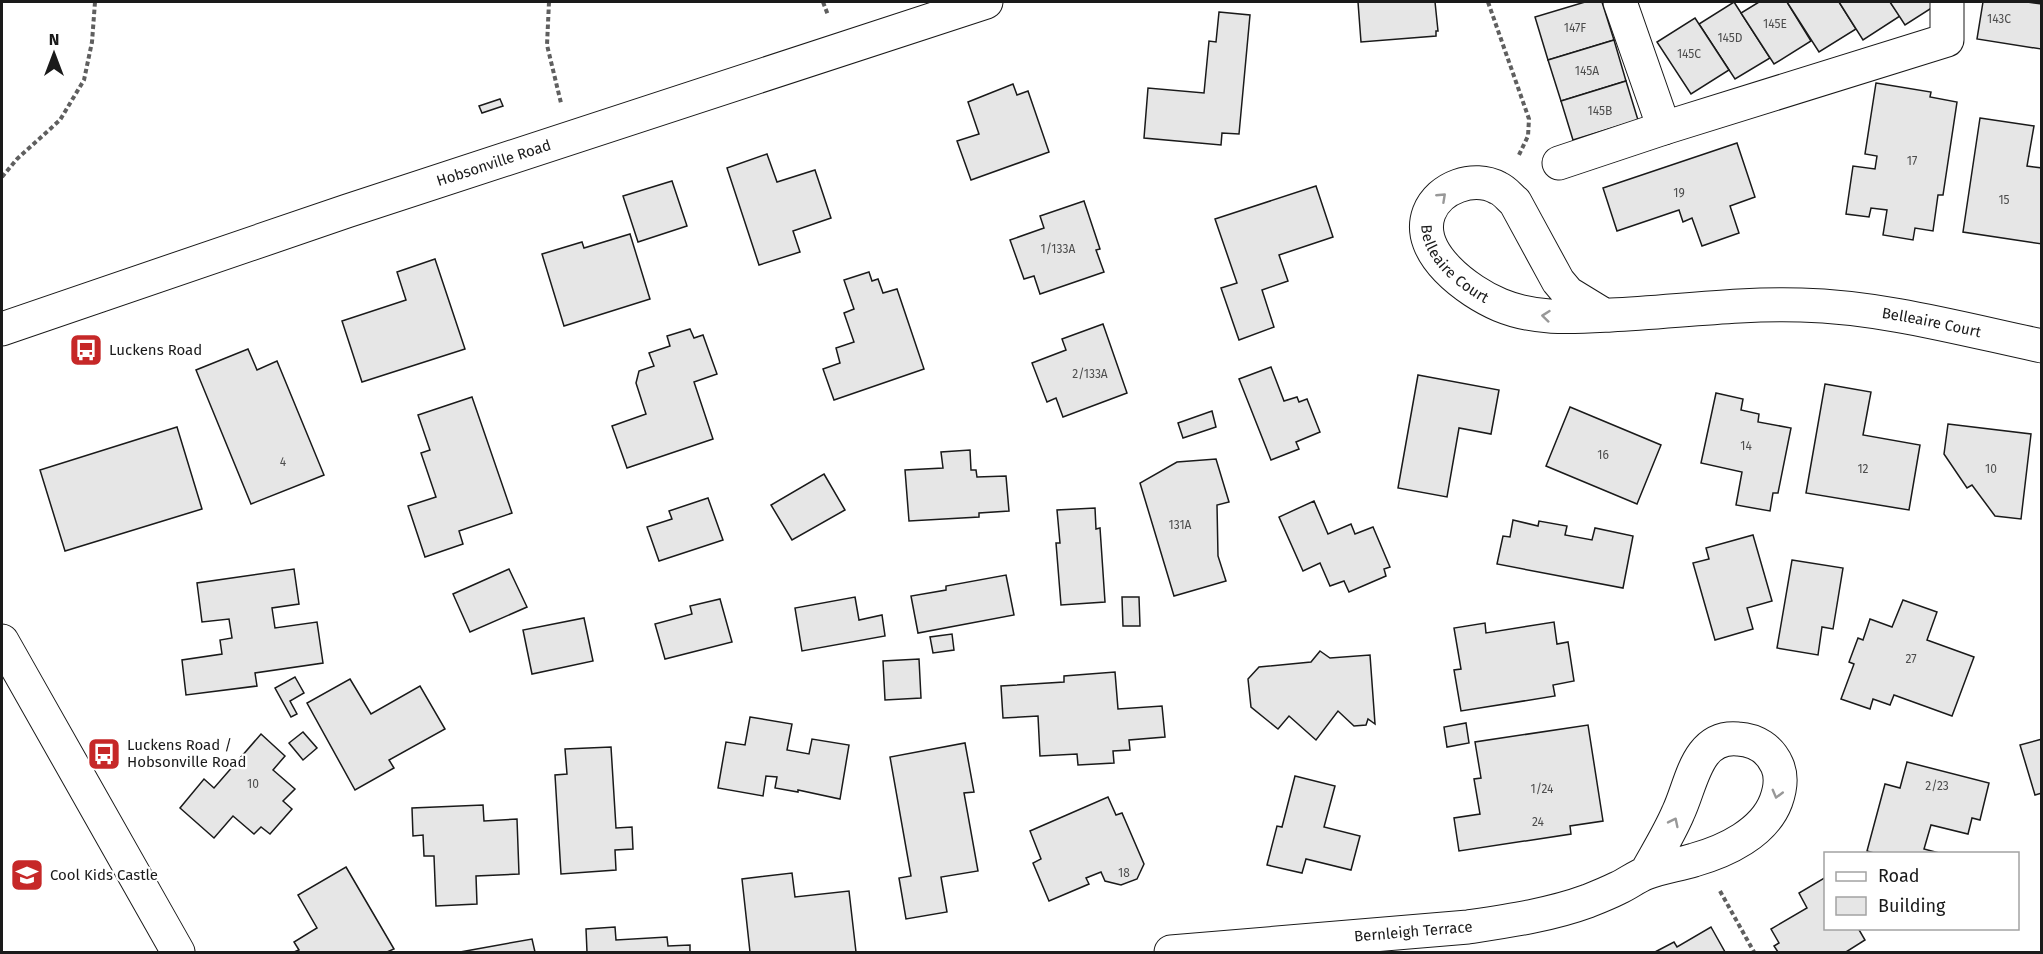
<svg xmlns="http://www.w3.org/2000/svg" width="2043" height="954" viewBox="0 0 2043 954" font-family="'Fira Sans',sans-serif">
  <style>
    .building { fill: #e6e6e6; stroke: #1a1a1a; stroke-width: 1.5 }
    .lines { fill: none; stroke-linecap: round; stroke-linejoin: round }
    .street-casing { stroke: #1a1a1a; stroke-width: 35 }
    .secondary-casing { stroke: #1a1a1a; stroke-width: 35 }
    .path { stroke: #5f5f5f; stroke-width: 4; stroke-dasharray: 4.5 3; stroke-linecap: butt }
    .street { stroke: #fff; stroke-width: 33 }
    .secondary { stroke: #fff; stroke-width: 33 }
    .oneway { stroke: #989898 }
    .labels { text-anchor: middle; stroke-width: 4.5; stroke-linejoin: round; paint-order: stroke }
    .number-label { font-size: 12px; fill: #4d4d4d }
    .street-label { font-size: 15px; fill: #1a1a1a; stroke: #fff }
    .poi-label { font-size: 15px; fill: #1a1a1a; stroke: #fff; text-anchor: start }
  </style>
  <rect width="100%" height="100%" fill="#fff"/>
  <!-- building -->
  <g class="building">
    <polygon points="1358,2 1435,2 1438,31 1436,31 1436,36 1361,42"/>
    <polygon points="1585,2 1602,2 1614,40 1548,60 1535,17"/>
    <polygon points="1734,2 1770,58 1735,79 1699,24"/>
    <polygon points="1759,2 1787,2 1811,41 1774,64 1741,13"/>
    <polygon points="1787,2 1839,2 1856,29 1819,52"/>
    <polygon points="1839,2 1890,2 1900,16 1863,40"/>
    <polygon points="1890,2 1941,2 1905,25"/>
    <polygon points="1983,2 2027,2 2042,4 2041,49 1977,39"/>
    <polygon points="1219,12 1250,15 1239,134 1222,133 1221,145 1144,138 1148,88 1204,93 1209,41 1216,42"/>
    <polygon points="1695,18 1729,70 1691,94 1657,42"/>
    <polygon points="1614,40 1626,81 1561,101 1548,60"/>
    <polygon points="1626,81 1638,120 1573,140 1561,101"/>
    <polygon points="1876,83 1931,92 1930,97 1957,102 1943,195 1938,195 1933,231 1915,228 1913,240 1883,235 1887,210 1871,208 1869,217 1846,214 1853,166 1875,169 1877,156 1865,154"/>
    <polygon points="1013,84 1017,95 1028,91 1049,152 971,180 957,141 979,134 968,102"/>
    <polygon points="500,99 503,106 482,113 479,106"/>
    <polygon points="1980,118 2034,126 2027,166 2042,168 2042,244 1963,232"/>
    <polygon points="1737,143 1755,197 1730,206 1739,233 1702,246 1692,218 1683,222 1679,210 1617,231 1603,188"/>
    <polygon points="767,154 777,182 815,170 831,218 793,231 800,252 759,265 727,168"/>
    <polygon points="672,181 687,226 638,242 623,196"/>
    <polygon points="1316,186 1333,237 1279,255 1288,281 1262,290 1274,327 1239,340 1221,288 1237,283 1215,219"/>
    <polygon points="1084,201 1100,249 1096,250 1104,272 1040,294 1034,276 1024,279 1010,240 1044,228 1040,216"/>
    <polygon points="630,234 650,299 564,326 542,254 582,242 584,248"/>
    <polygon points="435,259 465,349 362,382 342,321 406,300 397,272"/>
    <polygon points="869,272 872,281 878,279 883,293 897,289 924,369 834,400 823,369 840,363 836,348 854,342 844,313 854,309 844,280"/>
    <polygon points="1103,324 1127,393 1063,417 1056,398 1047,402 1032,363 1066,350 1062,339"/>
    <polygon points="690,329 694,338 703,335 717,374 694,382 713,439 627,468 612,426 646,414 636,383 639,371 654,366 649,353 670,346 667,336"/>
    <polygon points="248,349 257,370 277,361 324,475 251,504 196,370"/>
    <polygon points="1271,367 1284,401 1297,397 1299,402 1307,399 1320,432 1296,442 1299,449 1271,460 1239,379"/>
    <polygon points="1418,375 1499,390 1491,434 1459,428 1447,497 1398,488"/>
    <polygon points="1825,384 1871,392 1863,435 1920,445 1909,510 1806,493"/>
    <polygon points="1716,393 1743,399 1741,410 1759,414 1758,422 1791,428 1778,493 1773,493 1770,511 1736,505 1742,472 1701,463"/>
    <polygon points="472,397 512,513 459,531 463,544 425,557 408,506 436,497 421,453 430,450 418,415"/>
    <polygon points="1570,407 1661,445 1637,504 1546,466"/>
    <polygon points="1212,411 1216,427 1183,438 1178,423"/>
    <polygon points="1948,424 2031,434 2021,519 1995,516 1972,485 1967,488 1944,454"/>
    <polygon points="177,427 202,509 65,551 40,470"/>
    <polygon points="970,450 971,470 976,470 977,477 1006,476 1009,511 979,513 979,517 909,521 905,470 943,468 941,452"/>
    <polygon points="1216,459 1229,502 1217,505 1218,556 1226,581 1174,596 1140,483 1177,462"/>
    <polygon points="824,474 845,510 792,540 771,505"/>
    <polygon points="708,498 723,540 659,561 647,527 672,519 669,511"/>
    <polygon points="1314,501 1328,534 1351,524 1355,534 1373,527 1390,567 1384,569 1386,576 1349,592 1344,581 1330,586 1320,563 1303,571 1279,517"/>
    <polygon points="1095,508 1096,529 1100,528 1105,602 1061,605 1056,543 1060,543 1057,510"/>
    <polygon points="1513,520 1538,526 1539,521 1567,526 1565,535 1592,540 1595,528 1633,536 1623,588 1497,564 1503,536 1510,537"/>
    <polygon points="1753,535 1772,601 1747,608 1753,629 1715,640 1693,563 1709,559 1706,548"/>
    <polygon points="1792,560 1843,568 1833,629 1822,627 1818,655 1777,648"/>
    <polygon points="294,569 299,604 272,608 275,628 317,622 323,663 255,673 257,686 186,695 182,660 222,654 220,640 232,638 229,619 202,622 197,583"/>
    <polygon points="509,569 527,607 470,632 453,594"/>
    <polygon points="1006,575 1014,615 918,633 911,596 946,590 946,586"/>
    <polygon points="855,597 859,620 882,615 885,636 802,651 795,608"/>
    <polygon points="1122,597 1139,597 1140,626 1123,626"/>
    <polygon points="720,599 732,642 665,659 655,624 692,614 690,606"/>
    <polygon points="1903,600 1937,612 1927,640 1974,657 1952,716 1894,695 1890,705 1873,699 1870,709 1841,699 1854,664 1849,662 1858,638 1863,640 1870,619 1892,627"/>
    <polygon points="584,618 593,661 532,674 523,630"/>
    <polygon points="1554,622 1557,644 1568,642 1574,681 1553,685 1555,696 1461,711 1454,670 1461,669 1454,628 1485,623 1486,633"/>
    <polygon points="952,634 954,650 933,653 930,637"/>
    <polygon points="1320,651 1330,658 1370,655 1375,724 1368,719 1366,725 1354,726 1338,711 1316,740 1289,716 1278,729 1251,707 1248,679 1259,667 1311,662"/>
    <polygon points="919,659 921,698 885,700 883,661"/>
    <polygon points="1115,672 1118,709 1162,706 1165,737 1129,740 1130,750 1113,751 1114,763 1078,765 1077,754 1040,756 1038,716 1003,718 1001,686 1064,682 1064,676"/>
    <polygon points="295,677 304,693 290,701 297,714 291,717 275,688"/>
    <polygon points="350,679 371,714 420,686 445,729 389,760 394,768 355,790 307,703"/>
    <polygon points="750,717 792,724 787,750 809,754 812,739 849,745 840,799 798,790 798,792 775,788 777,777 766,776 763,796 718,788 726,742 745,745"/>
    <polygon points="1466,723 1469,743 1447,747 1444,727"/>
    <polygon points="1588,725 1603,821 1570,826 1571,834 1459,851 1454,818 1480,814 1474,779 1481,778 1475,742"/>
    <polygon points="303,732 317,748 303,760 289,743"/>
    <polygon points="261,734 285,756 273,770 295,789 283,801 292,809 270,834 261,827 254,834 233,816 214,838 180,808 204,779 214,788"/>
    <polygon points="2042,739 2042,793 2035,795 2020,745"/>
    <polygon points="965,743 974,792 964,793 978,871 941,877 947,912 906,919 899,878 911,876 890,757"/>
    <polygon points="611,747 616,828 632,827 633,849 615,850 616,870 561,874 555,775 567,774 565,749"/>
    <polygon points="1907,762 1989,783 1980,820 1972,818 1968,834 1931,825 1924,849 1943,854 1877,854 1867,851 1885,784 1900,788"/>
    <polygon points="1295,776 1335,786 1324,827 1360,836 1351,870 1306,859 1302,873 1267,865 1277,826 1282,827"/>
    <polygon points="1108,797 1116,815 1122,813 1144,864 1137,879 1121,885 1105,881 1101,872 1086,878 1089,884 1049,901 1033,863 1041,859 1030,831"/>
    <polygon points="483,805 484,821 517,819 519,874 476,876 477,904 436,906 434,856 424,856 423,835 413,836 412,808"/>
    <polygon points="346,867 394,949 387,952 294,952 299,950 294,942 317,928 298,895"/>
    <polygon points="792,873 795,897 849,891 856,952 750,952 742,879"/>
    <polygon points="1826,877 1826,928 1858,928 1865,940 1846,952 1778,952 1774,946 1779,943 1771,929 1807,908 1799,893"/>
    <polygon points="615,927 616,940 667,937 668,946 690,945 690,952 587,952 586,929"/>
    <polygon points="1711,927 1725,952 1655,952 1674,942 1677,947"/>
    <polygon points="532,939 535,952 460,952"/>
  </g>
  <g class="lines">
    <!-- street casing -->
    <g class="street-casing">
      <g id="street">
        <polyline points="1620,2 1664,128"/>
        <polyline points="1559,163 1664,128 1947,40 1947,2"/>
        <path id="s1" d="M1604,315L1568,293L1558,281L1515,202C1509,197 1505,191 1498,188C1474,175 1439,187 1429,213C1414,253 1469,292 1500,305C1536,320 1573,317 1611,315C1674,312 1738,303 1801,305C1882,307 1962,329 2042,346"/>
        <path id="s2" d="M1171,952L1468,927C1508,921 1550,915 1588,901C1598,897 1608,893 1618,888C1627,884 1636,877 1646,873C1661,867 1678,865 1694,860C1726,851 1764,833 1776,801C1780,790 1782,776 1777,765C1770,749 1756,740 1738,739C1696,735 1692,784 1678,813C1669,834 1657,853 1646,873"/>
      </g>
    </g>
    <!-- secondary casing -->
    <g class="secondary-casing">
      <g id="secondary">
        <path id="s3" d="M2,329L347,211L986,2"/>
        <polyline points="2,641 178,952"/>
      </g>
    </g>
    <!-- path -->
    <g class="path">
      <polyline points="549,2 547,45 561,103"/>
      <polyline points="823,2 828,15"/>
      <polyline points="1488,2 1529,119 1528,136 1518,157"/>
      <polyline points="2,177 17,159 60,120 84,80 92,42 95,2"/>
      <polyline points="1720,891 1754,952"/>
    </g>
    <!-- street -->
    <use href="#street" class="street"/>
    <!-- secondary -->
    <use href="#secondary" class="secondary"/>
  </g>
  <!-- one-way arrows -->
  <defs><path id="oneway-chevron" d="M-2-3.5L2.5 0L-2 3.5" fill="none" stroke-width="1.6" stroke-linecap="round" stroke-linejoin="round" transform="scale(1.5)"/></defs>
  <g class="oneway">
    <use href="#oneway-chevron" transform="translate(1442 197) rotate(-43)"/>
    <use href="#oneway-chevron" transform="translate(1546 316) rotate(-174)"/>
    <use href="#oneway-chevron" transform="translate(1777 794) rotate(105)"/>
    <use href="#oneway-chevron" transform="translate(1674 822) rotate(-64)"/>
  </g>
  <!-- icons -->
  <defs>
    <g id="bus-square" transform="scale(1.725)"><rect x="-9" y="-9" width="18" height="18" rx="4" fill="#c62828" stroke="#fff"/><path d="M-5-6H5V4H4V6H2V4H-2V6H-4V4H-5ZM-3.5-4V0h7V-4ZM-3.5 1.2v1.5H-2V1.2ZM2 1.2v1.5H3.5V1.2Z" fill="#fff"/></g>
    <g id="school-square" transform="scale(1.725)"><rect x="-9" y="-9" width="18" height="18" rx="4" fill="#c62828" stroke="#fff"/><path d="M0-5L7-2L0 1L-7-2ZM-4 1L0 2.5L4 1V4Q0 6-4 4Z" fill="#fff"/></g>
  </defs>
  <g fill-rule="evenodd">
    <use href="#bus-square" x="86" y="350"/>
    <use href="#bus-square" x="104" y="754"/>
    <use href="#school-square" x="27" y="875"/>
  </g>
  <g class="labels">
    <!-- number labels -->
    <g class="number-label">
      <text x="1999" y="23">143C</text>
      <text x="1775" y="28">145E</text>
      <text x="1575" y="32">147F</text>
      <text x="1730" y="42">145D</text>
      <text x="1689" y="58">145C</text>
      <text x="1587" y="75">145A</text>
      <text x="1600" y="115">145B</text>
      <text x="1912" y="165">17</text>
      <text x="1679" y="197">19</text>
      <text x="2004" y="204">15</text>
      <text x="1058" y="253">1/133A</text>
      <text x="1090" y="378">2/133A</text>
      <text x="1746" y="450">14</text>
      <text x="1603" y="459">16</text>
      <text x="283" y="466">4</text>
      <text x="1863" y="473">12</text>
      <text x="1991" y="473">10</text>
      <text x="1180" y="529">131A</text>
      <text x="1911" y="663">27</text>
      <text x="253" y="788">10</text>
      <text x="1937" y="790">2/23</text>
      <text x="1542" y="793">1/24</text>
      <text x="1538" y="826">24</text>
      <text x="1124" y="877">18</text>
    </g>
    <!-- street labels -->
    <g class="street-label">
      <text dy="5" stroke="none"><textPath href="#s3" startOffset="519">Hobsonville Road</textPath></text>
      <text dy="5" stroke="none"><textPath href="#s1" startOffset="314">Belleaire Court</textPath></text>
      <text dy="5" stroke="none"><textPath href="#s1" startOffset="813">Belleaire Court</textPath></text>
      <text dy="5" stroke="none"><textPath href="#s2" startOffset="243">Bernleigh Terrace</textPath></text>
    </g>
    <!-- poi labels -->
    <g class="poi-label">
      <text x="109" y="355">Luckens Road</text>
      <text x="127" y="750">Luckens Road /<tspan x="127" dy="17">Hobsonville Road</tspan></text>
      <text x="50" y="880">Cool Kids Castle</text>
    </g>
  </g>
  <!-- border -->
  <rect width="2043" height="954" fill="none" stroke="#1a1a1a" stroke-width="6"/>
  <!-- legend -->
  <rect x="1824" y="852" width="195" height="78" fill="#ffffff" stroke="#a3a3a3" stroke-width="1.5"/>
  <rect x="1836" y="872" width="30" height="9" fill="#ffffff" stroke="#a3a3a3" stroke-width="1.5"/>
  <text x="1878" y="882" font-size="18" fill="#1a1a1a">Road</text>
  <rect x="1836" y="897" width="30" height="18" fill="#e6e6e6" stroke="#a3a3a3" stroke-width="1.5"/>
  <text x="1878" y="912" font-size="18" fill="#1a1a1a">Building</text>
  <!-- north arrow -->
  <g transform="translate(54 54)" stroke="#ffffff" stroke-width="4.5" paint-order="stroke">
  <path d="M0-4.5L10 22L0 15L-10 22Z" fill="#1a1a1a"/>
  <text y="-9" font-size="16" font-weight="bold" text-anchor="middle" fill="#1a1a1a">N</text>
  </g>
</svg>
